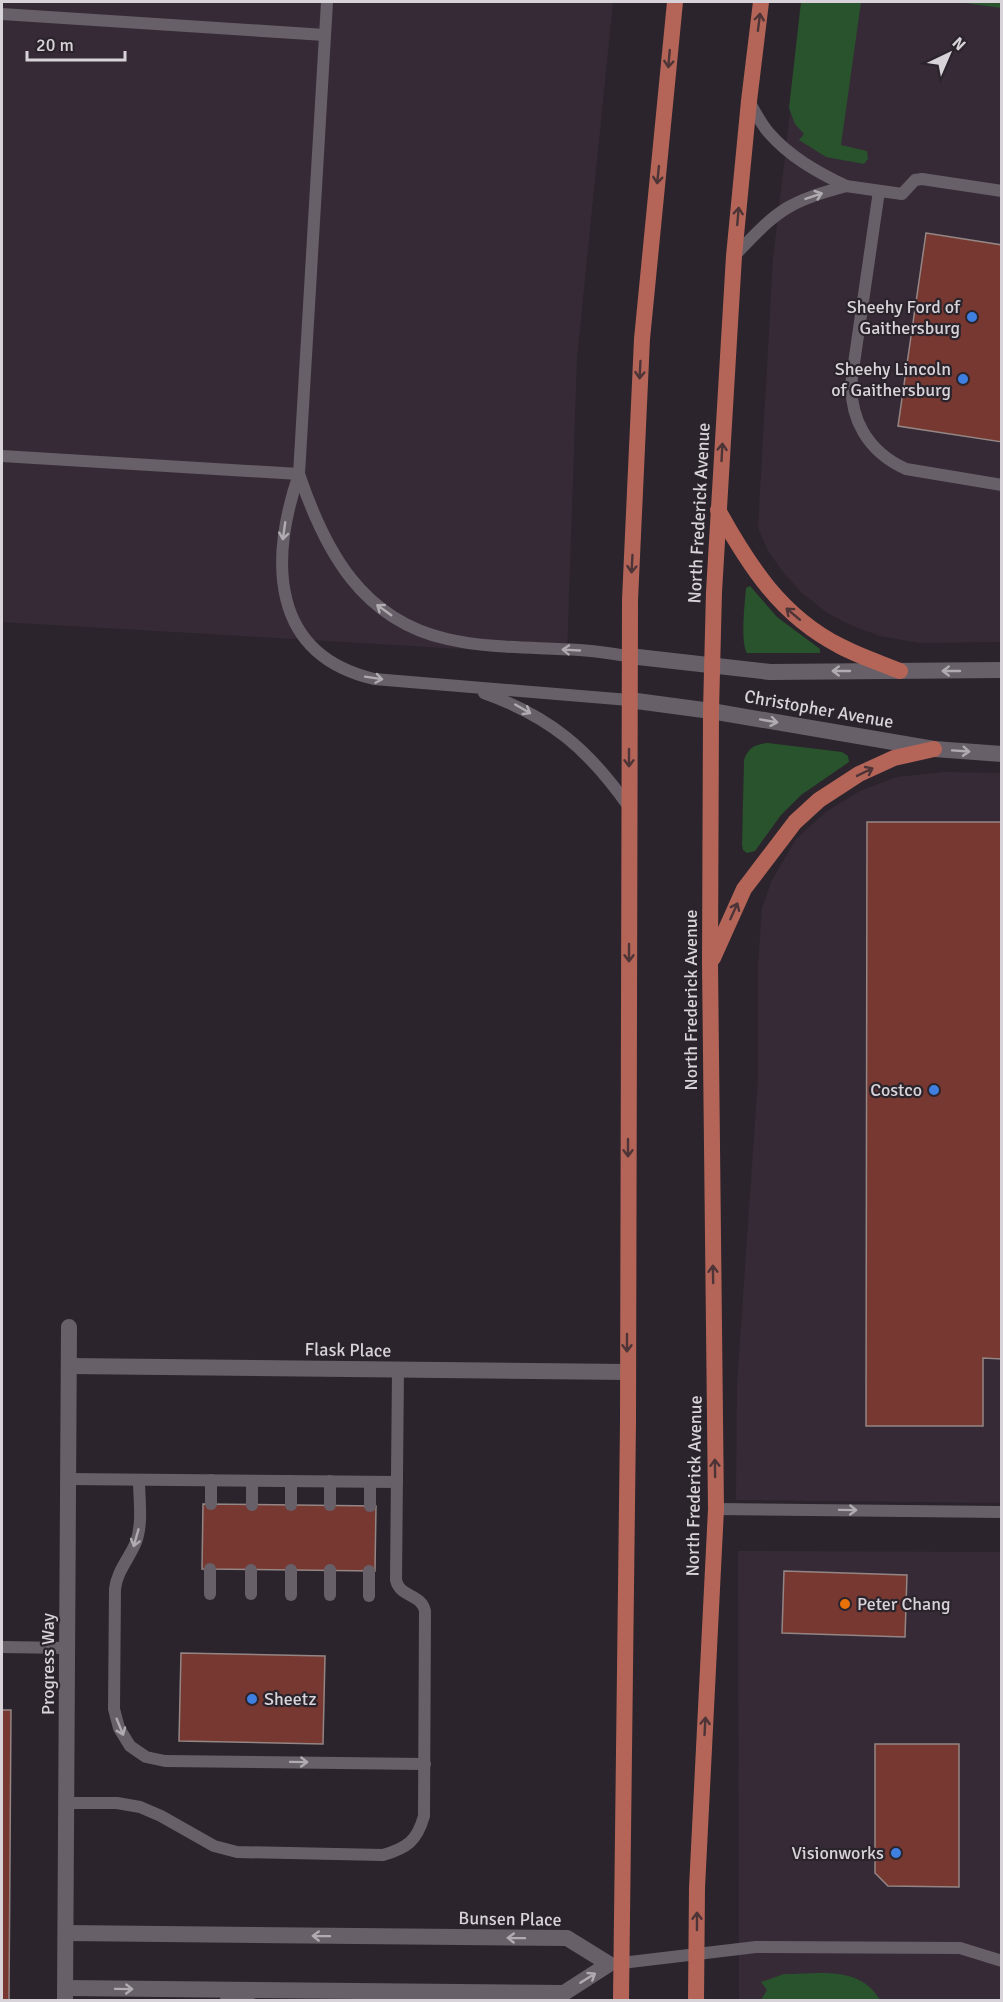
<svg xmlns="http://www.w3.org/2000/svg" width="1003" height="2002" font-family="Signika,sans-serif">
<rect width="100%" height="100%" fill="#2b242c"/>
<!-- built -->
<g fill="#362a37">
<polygon points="2,2 613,2 577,358 567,655 2,622"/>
<polygon points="803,2 1001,2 1001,642 919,643 880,636 850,625 826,612 802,593 783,572 768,551 758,528 773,259"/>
<polygon points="946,772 1001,773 1001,1503 736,1500 737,1385 758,1078 758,964 762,908 771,882 796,839 827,811 860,791 896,777"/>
<polygon points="738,1551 1001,1552 1001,2000 739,2000"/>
</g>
<!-- green -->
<g fill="#29532c">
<polygon points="801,2 861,2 841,145 867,151 868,159 864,164 826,157 799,140 804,134 795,124 789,108"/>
<polygon points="958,2 1001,2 1001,8"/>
<path d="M 750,586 L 777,617 L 820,649 L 820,653 L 747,653 C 740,642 745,602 746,588 Z"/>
<path d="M 768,743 L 842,752 L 848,756 L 849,762 L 801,795 L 781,815 L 755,851 L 747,853 L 743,850 L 742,845 L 744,760 C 748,748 755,744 768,743 Z"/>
<path d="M 784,1974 C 818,1974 860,1965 880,2000 L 761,2000 L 767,1990 L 761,1982 Z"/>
</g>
<!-- building -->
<g fill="#763830" stroke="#948684" stroke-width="1.5">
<polygon points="926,233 1002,245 1002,442 898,426"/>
<polygon points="867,822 1002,822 1002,1359 983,1358 983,1426 866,1426"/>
<polygon points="203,1504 376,1506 375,1571 202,1569"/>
<polygon points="784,1571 907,1575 905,1637 782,1633"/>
<polygon points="181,1653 325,1656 323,1744 179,1741"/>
<polygon points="2,1710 11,1710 9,2000 2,2000"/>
<polygon points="875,1744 959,1744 959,1887 888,1886 875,1873"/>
</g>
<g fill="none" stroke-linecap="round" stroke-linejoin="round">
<!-- service -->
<g stroke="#686068" stroke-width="12">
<path d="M 327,2 L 299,474 C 270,559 269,654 374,679 L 629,700"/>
<polyline points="2,14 325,35"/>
<polyline points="846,186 902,194 915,180 922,179 1002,191"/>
<path d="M 879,191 L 852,377 C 848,418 868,452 906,469 L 1002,485"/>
<path d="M 734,256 C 751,239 767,220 787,208 C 805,197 826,192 846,186 C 817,172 790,157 769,133 C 761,124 755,112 749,101"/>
<polyline points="2,456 299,474"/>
<path d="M 299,474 C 325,551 362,620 447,639 C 490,649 536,647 579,650 C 596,651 613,654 629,656"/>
<path d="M 484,693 C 551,717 589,750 629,807"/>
<polyline points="68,1479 397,1482"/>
<path d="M 139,1480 C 139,1499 143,1523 136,1542 C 129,1559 117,1571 115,1589 L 114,1709 L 119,1728 L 130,1746 L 146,1757 L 165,1761 L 425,1764"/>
<polyline points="211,1480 211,1504"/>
<polyline points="370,1482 370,1506"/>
<polyline points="252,1505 252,1481"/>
<polyline points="291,1505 291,1481"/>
<polyline points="330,1505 330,1481"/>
<polyline points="716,1509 1002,1512"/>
<polyline points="291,1570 291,1595"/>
<polyline points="330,1570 330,1595"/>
<polyline points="210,1594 210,1569"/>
<polyline points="251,1594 251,1570"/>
<polyline points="369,1596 369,1571"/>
<polyline points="2,1647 67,1648"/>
<path d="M 66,1803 L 117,1803 L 140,1807 L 161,1816 L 214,1846 L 237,1852 L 383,1855 C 407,1848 417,1841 424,1816 L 425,1611 C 421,1593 400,1598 396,1580 L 398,1370"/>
<polyline points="613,1964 756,1947 960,1948 1002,1961"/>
<polyline points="226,2000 251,1994"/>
</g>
<!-- minor -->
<g stroke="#686068" stroke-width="16">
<polyline points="69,1366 627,1372"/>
<polyline points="66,1988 564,1993 609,1964 567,1938 66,1933"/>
<polyline points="65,2000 69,1327"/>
</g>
<!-- tertiary -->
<g stroke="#686068" stroke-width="16">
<polyline points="629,656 770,672 1002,670"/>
<polyline points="629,700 711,711 934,749 1002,754"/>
</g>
<!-- primary -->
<g stroke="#b46558" stroke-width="16">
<path d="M 718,510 C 749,566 781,616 840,646 C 859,656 880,663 900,671"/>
<polyline points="713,958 744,889 795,822 819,800 859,774 894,758 934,749"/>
<polyline points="621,2000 628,1422 630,600 642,339 675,2"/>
<polyline points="696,2000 697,1888 716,1509 710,964 711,711 714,592 734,256 749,101 761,2"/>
</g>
</g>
<!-- one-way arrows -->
<defs><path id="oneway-shaft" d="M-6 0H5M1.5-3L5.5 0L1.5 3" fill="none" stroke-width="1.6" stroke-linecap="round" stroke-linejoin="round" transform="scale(1.5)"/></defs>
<g stroke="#4d3437">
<use href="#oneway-shaft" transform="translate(759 22) rotate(-83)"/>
<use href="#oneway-shaft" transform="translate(669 59) rotate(95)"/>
<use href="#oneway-shaft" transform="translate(658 175) rotate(96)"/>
<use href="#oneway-shaft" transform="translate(738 216) rotate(-85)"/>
<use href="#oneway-shaft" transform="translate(640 370) rotate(93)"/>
<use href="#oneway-shaft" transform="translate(722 452) rotate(-87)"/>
<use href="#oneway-shaft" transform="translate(632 564) rotate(93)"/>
<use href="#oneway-shaft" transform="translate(793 614) rotate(-140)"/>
<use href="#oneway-shaft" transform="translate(629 758) rotate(90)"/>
<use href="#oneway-shaft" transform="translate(865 772) rotate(-26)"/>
<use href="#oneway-shaft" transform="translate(734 911) rotate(-66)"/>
<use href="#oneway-shaft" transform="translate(629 953) rotate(90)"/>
<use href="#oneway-shaft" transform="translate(628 1148) rotate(90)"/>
<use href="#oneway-shaft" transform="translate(713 1274) rotate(-91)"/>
<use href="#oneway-shaft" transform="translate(627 1343) rotate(90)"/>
<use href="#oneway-shaft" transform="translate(715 1468) rotate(-91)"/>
<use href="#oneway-shaft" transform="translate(705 1726) rotate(-87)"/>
<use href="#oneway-shaft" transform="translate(697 1921) rotate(-90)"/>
</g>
<g stroke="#b0abb1">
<use href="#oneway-shaft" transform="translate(814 196) rotate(-19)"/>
<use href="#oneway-shaft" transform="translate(284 531) rotate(98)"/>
<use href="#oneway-shaft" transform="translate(384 610) rotate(-144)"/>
<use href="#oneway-shaft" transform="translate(571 650) rotate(-177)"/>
<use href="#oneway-shaft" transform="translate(841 671) rotate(180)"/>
<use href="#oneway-shaft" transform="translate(951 671) rotate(180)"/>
<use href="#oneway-shaft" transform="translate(374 678) rotate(9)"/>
<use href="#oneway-shaft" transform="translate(523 709) rotate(30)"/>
<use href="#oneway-shaft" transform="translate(769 721) rotate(10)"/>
<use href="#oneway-shaft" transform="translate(961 751) rotate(4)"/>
<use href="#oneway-shaft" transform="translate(848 1510) rotate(1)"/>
<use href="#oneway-shaft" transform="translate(136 1538) rotate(106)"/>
<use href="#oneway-shaft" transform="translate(120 1727) rotate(68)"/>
<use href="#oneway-shaft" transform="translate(299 1762) rotate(1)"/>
<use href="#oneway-shaft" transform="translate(321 1936) rotate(-179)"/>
<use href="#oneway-shaft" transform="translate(516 1938) rotate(-179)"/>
<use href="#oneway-shaft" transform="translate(588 1978) rotate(-32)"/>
<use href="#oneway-shaft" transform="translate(124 1989) rotate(1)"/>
</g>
<!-- markers -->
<g fill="#3f7fe0" stroke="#2b242c" stroke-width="2">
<circle cx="972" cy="317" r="6"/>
<circle cx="963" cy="379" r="6"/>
<circle cx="934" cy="1090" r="6"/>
<circle cx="252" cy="1699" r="6"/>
<circle cx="896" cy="1853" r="6"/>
</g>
<circle fill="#e8710a" stroke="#2b242c" stroke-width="2" cx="845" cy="1604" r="6"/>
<g text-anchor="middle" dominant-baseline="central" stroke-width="4.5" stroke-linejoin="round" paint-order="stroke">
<!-- poi labels -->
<g font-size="18" fill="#d7d3d8" stroke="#2b242c" text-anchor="end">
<text x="960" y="307">Sheehy Ford of<tspan x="960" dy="21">Gaithersburg</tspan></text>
<text x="951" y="369">Sheehy Lincoln<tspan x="951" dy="21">of Gaithersburg</tspan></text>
<text x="922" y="1090">Costco</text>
<text x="857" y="1604" text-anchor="start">Peter Chang</text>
<text x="264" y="1699" text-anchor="start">Sheetz</text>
<text x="884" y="1853">Visionworks</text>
</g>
<!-- street labels -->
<g font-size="18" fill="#d7d3d8" stroke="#2b242c">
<text transform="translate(699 513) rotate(-87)">North Frederick Avenue</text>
<text transform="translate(819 709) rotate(10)">Christopher Avenue</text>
<text transform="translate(691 1000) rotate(-90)">North Frederick Avenue</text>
<text transform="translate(348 1350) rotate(1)">Flask Place</text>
<text transform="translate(694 1486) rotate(-89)">North Frederick Avenue</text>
<text transform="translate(48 1664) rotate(-90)">Progress Way</text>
<text transform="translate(510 1919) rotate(1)">Bunsen Place</text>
</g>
</g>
<!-- border -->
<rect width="1003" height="2002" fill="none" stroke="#d7d3d8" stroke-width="6"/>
<!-- north arrow -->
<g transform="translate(949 54) rotate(44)" stroke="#2b242c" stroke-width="4.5" paint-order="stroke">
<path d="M0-4.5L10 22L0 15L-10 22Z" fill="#d7d3d8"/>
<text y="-9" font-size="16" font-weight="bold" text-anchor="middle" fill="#d7d3d8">N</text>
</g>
<!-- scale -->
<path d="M27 51v9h98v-9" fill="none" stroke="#d7d3d8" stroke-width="3"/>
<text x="36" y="51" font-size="18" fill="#d7d3d8" stroke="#2b242c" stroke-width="4.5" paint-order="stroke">20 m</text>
</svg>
